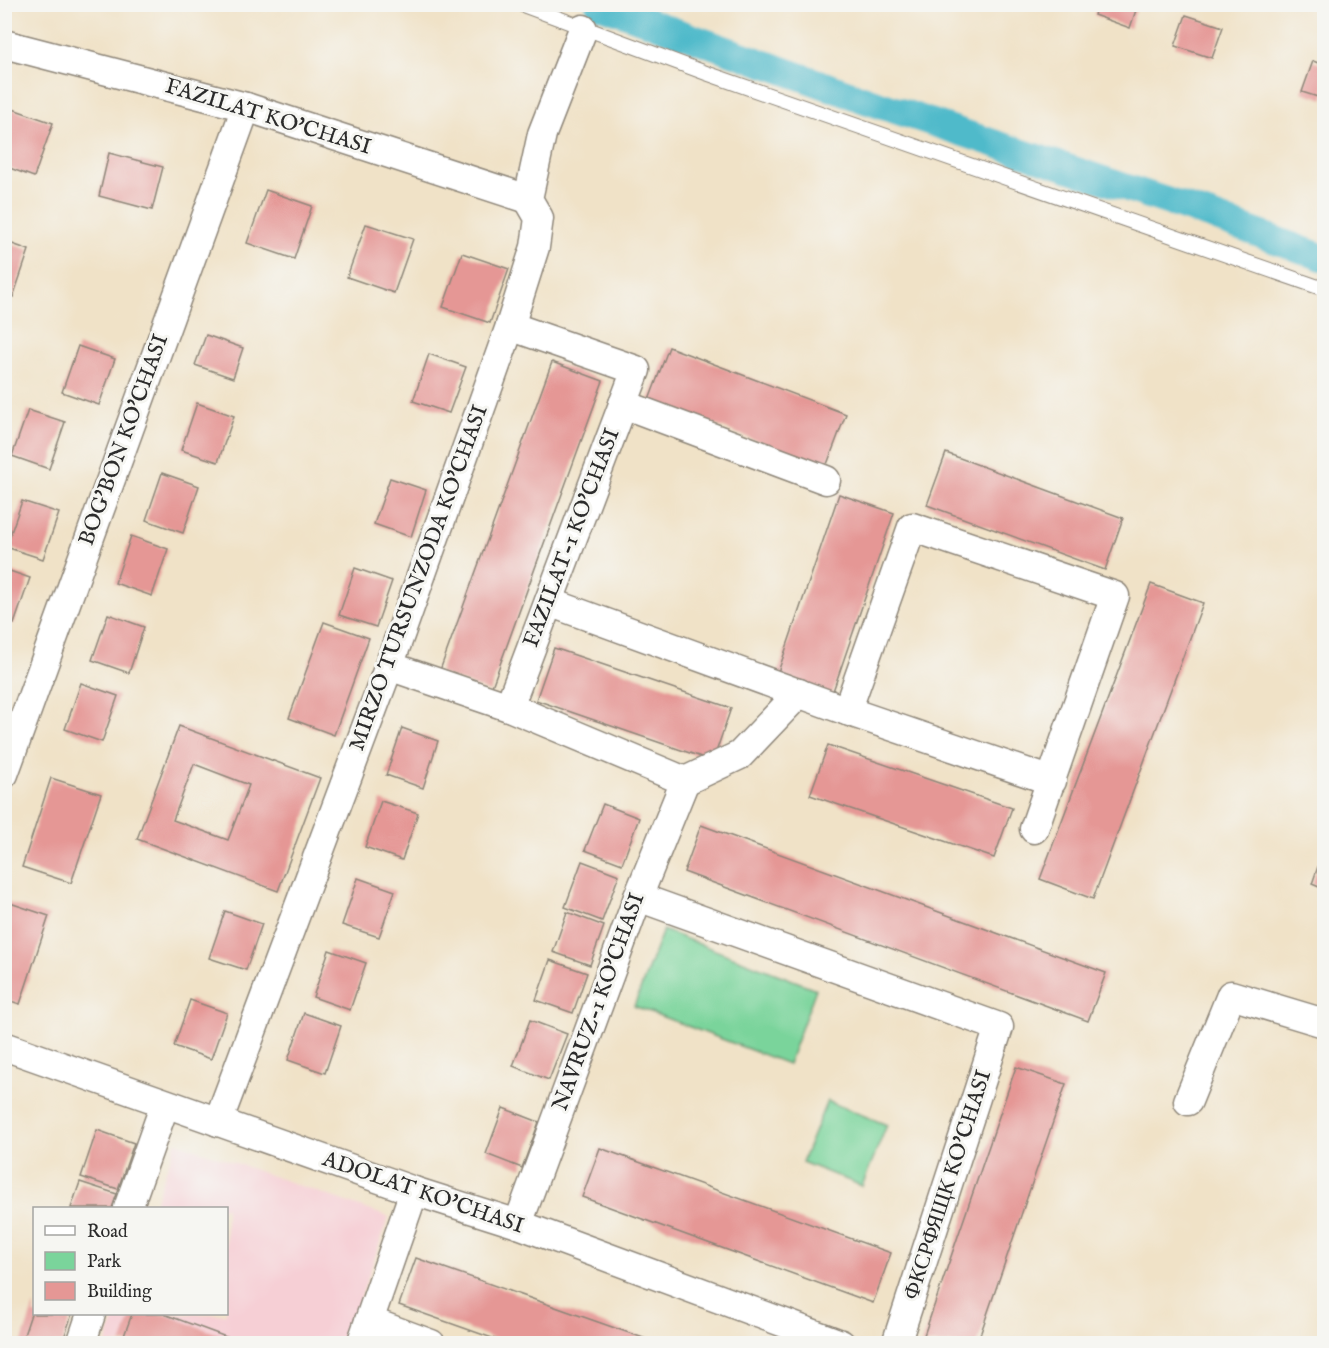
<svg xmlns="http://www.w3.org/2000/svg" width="1329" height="1348" font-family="'IM FELL English',serif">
<rect width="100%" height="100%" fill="#f6f6f2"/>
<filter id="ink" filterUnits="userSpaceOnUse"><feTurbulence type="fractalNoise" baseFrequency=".0167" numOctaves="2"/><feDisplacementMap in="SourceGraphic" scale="12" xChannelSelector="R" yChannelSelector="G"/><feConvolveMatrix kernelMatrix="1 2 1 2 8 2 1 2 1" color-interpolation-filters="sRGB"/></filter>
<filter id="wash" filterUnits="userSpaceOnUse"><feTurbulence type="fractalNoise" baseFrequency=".008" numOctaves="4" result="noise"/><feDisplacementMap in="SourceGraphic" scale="24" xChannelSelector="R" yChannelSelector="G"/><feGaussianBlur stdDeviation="1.35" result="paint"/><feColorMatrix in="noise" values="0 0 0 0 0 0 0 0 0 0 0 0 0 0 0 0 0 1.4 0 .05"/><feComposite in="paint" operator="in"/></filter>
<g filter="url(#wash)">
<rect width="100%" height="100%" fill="#f0e2c7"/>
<!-- built -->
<polygon fill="#f6cfd5" points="176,1142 389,1217 345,1343 106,1344 116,1314 226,1314 226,1208 153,1208"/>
<!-- green -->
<g fill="#7ad49b" stroke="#528063" stroke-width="1.5">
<polygon points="663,930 816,989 788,1064 634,1006"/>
<polygon points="827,1101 887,1125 862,1186 802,1162"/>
</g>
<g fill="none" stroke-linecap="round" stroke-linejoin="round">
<!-- canal -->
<polyline stroke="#4fbaca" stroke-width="28" points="599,4 868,101 1211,216 1324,258"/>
</g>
<g id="blocks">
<!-- building -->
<g fill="#e59795" fill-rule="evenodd">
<polygon points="1097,4 1138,4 1130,28 1094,15"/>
<polygon points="1186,15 1223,27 1212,58 1175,46"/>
<polygon points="1313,61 1324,65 1324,99 1302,92"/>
<polygon points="7,107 53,123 34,177 4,166 4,113"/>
<polygon points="109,153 163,167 152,210 99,196"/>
<polygon points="266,190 312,206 294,259 247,243"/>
<polygon points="366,224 413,239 394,293 347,277"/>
<polygon points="4,241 29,250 13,297 4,294"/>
<polygon points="462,253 509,269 490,323 443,307"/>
<polygon points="206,335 243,348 233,378 195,365"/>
<polygon points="78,346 115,359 99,405 62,392"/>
<polygon points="669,347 846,414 826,467 649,400"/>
<polygon points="429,354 466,367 449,413 413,401"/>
<polygon points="552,362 603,381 490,692 439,673"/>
<polygon points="197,403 234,416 218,462 181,450"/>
<polygon points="28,410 65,422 49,469 12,456"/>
<polygon points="946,453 1123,518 1105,570 927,505"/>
<polygon points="162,473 199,486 183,533 146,520"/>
<polygon points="390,478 426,490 411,537 374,524"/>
<polygon points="839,494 894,513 831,697 776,678"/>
<polygon points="22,501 59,513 43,559 6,547"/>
<polygon points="131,536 168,549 152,596 115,583"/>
<polygon points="355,568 392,581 376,627 339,615"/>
<polygon points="4,569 30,578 14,624 4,621"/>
<polygon points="1151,584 1203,603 1093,899 1040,879"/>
<polygon points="108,614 144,627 129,673 92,660"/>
<polygon points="324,622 369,638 334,735 289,718"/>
<polygon points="554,648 731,708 713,761 536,700"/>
<polygon points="81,683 118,696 102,742 65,729"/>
<path d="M 179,726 L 320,778 L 278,891 L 137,839 ZM 194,764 L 249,785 L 228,840 L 173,820 Z"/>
<polygon points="402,728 438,741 423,788 386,775"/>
<polygon points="828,745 1012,808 994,858 810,795"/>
<polygon points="51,778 101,794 71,883 22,867"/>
<polygon points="381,801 418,813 402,860 365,847"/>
<polygon points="603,804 639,818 622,864 585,850"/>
<polygon points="701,825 1106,973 1088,1021 684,872"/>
<polygon points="1324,849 1324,889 1312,884"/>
<polygon points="582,861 619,875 602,921 565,907"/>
<polygon points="358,878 395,891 379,937 342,925"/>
<polygon points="4,901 49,916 20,1004 4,999"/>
<polygon points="225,911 262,924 246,970 209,958"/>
<polygon points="567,912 604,926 590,965 553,952"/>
<polygon points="329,950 366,963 350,1010 313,997"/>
<polygon points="550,960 587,973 573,1013 536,1000"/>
<polygon points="190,1000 227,1013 211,1059 174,1046"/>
<polygon points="304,1013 341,1026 325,1073 288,1060"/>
<polygon points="530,1020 567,1034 549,1080 513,1066"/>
<polygon points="1016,1067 1066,1084 977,1344 921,1344"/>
<polygon points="503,1108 539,1122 522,1168 486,1154"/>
<polygon points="97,1130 134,1143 118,1189 81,1177"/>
<polygon points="600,1148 891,1253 873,1303 582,1197"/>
<polygon points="80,1182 117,1194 112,1208 71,1208"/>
<polygon points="416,1258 649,1340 648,1344 509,1344 399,1305"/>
<polygon points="34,1305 34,1314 72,1314 62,1344 21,1344"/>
<polygon points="132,1314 164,1314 245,1344 121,1344"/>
</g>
</g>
</g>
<g filter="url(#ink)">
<use href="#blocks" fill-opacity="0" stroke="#8e8679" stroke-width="1.5"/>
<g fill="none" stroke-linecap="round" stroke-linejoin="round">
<defs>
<polyline id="lane" points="520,4 706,73 1324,289"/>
<g id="street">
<polyline points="4,44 246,107 528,199"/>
<polyline points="623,404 826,480"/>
<polyline points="549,602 847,711 1052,781"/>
<polyline points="389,666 509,707 685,781 740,755 799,693"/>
<polyline points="509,707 636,370 510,326"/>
<polyline points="847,711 912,527 1115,596 1034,829"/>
<polyline points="4,774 246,107"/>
<polyline points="638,897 999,1027 896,1344"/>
<polyline points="4,1046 414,1191 518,1224 841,1344"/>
<polyline points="1188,1101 1231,995 1324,1023"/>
<polyline points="218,1122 389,666 510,326 535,247 539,218 528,199 542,134 583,29"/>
<polyline points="128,1208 165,1104"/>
<polyline points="518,1224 638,897 685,781"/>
<polyline points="369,1321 431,1344"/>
<polyline points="81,1344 91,1314"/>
<polyline points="361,1344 414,1191"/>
</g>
</defs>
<!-- lane casing -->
<use href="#lane" stroke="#8e8679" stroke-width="16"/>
<!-- street casing -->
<use href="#street" stroke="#8e8679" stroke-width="31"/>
<!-- lane -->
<use href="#lane" stroke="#fff" stroke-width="14"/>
<!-- street -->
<use href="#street" stroke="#fff" stroke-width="28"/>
</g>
</g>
<g text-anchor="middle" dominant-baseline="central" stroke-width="6" stroke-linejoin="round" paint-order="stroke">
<!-- street labels -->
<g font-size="22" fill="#2b2b2b" stroke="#f6f6f2">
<text transform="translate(268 117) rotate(17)">FAZILAT KO'CHASI</text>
<text transform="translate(124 440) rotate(-70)">BOG'BON KO'CHASI</text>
<text transform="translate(572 538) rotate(-69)">FAZILAT-1 KO'CHASI</text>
<text transform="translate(419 578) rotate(-70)">MIRZO TURSUNZODA KO'CHASI</text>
<text transform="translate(599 1002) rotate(-70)">NAVRUZ-1 KO'CHASI</text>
<text transform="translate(948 1185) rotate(-72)">ФКСРФЯЩК KO'CHASI</text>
<text transform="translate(423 1193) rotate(19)">ADOLAT KO'CHASI</text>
</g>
</g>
<!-- margin -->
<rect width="1329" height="1348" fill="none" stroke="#f6f6f2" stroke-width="24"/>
<!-- legend -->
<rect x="33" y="1207" width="195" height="108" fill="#f6f6f2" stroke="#a5a5a2" stroke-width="1.5"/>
<rect x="45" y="1226" width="30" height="9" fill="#ffffff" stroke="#a5a5a2" stroke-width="1.5"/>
<text x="87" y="1237" font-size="18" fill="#2b2b2b">Road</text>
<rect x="45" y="1252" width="30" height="18" fill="#7ad49b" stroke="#a5a5a2" stroke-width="1.5"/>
<text x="87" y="1267" font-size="18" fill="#2b2b2b">Park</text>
<rect x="45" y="1282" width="30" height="18" fill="#e59795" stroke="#a5a5a2" stroke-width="1.5"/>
<text x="87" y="1297" font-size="18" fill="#2b2b2b">Building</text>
</svg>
